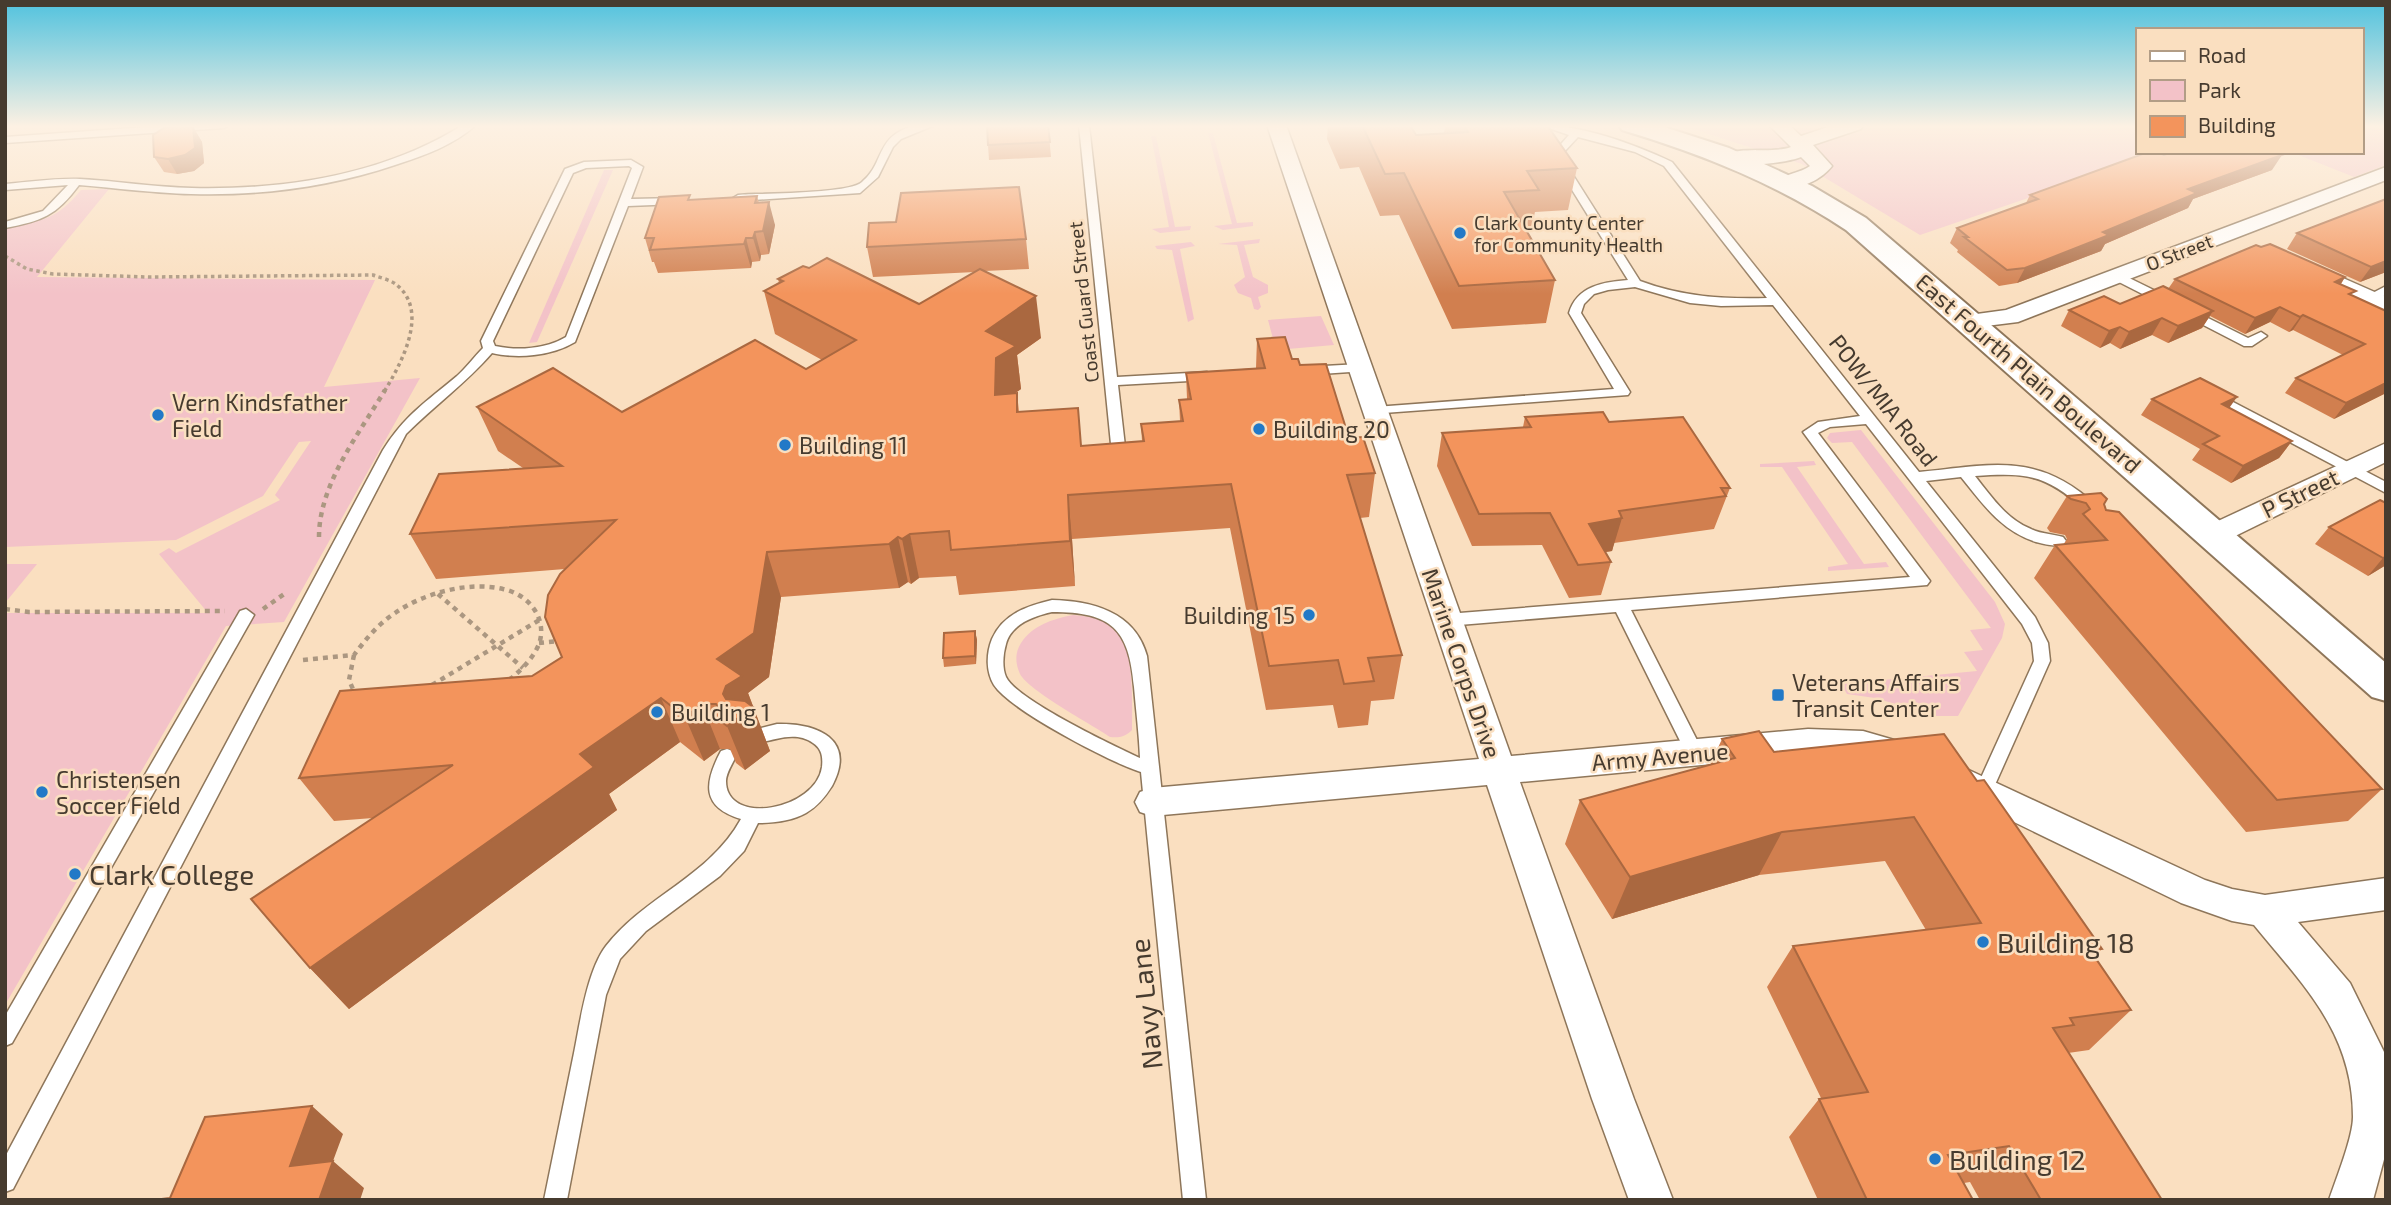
<svg xmlns="http://www.w3.org/2000/svg" width="2391" height="1205" font-family="'Exo 2',sans-serif">
<rect width="100%" height="100%" fill="#fadfc0"/>
<!-- green -->
<g fill="#f3c2c8">
<polygon points="1681,125 2137,125 2137,152 2163,152 1920,235 1802,164"/>
<polygon points="2361,125 2386,125 2386,165 2354,177 2291,152 2361,152"/>
<polygon points="1208,133 1213,133 1237,223 1253,222 1253,226 1223,230 1214,226 1232,224"/>
<polygon points="1151,136 1156,136 1175,227 1191,226 1190,230 1160,233 1152,229 1169,227"/>
<polygon points="604,170 613,170 537,342 529,343"/>
<path d="M 109,189 L 37,277 L 375,280 L 324,387 L 420,378 L 284,622 L 226,626 L 5,1005 L 5,613 L 208,613 L 159,554 L 169,548 L 176,553 L 280,500 L 275,495 L 311,441 L 299,442 L 263,496 L 176,540 L 5,547 L 5,226 C 43,221 56,220 81,190 Z"/>
<polygon points="1260,239 1259,243 1244,245 1253,277 1268,285 1268,293 1258,297 1261,307 1258,310 1254,309 1251,298 1238,293 1234,285 1245,277 1237,245 1218,244"/>
<polygon points="1191,242 1195,246 1180,249 1194,319 1188,322 1172,250 1157,249 1155,246"/>
<polygon points="1321,316 1334,345 1276,350 1268,320"/>
<polygon points="1861,430 1995,602 2005,624 2002,638 1958,716 1936,716 1875,698 1847,694 1841,684 1977,671 1964,652 1983,650 1970,630 1991,628 1852,442 1832,443 1827,438 1830,433"/>
<polygon points="1814,461 1816,465 1797,467 1864,564 1886,562 1889,567 1828,571 1828,567 1848,564 1782,467 1760,467 1760,464"/>
<polygon points="5,564 37,564 5,603"/>
<path d="M 1073,615 C 1086,616 1104,618 1115,628 C 1135,645 1132,705 1132,730 C 1125,737 1119,738 1110,737 C 1091,724 1029,691 1020,674 C 1015,663 1015,652 1021,643 C 1033,625 1053,619 1073,615 Z"/>
</g>
<g fill="none" stroke-linecap="round" stroke-linejoin="round">
<defs>
<g id="service">
<polygon points="175,125 229,125 224,128 5,143 5,137"/>
<path d="M 463,125 L 476,125 C 454,145 423,156 395,165 C 330,187 259,196 191,194 C 153,193 116,188 79,185 C 56,216 42,221 5,228 L 5,222 L 43,211 L 68,185 L 5,190 L 5,184 C 30,182 55,178 80,179 C 117,181 154,187 192,188 C 285,190 383,175 463,125 Z"/>
<path d="M 916,125 L 935,125 L 901,139 L 893,147 L 878,177 L 860,193 L 738,201 L 733,198 L 738,195 C 761,193 849,194 862,182 C 886,162 874,136 916,125 Z"/>
<polygon points="1079,125 1089,125 1117,377 1207,372 1214,376 1207,380 1118,385 1127,464 1120,468 1113,464"/>
<path d="M 1540,125 C 1582,125 1634,144 1672,162 L 1919,472 C 1992,465 2037,451 2096,505 L 2098,508 L 2096,511 L 2086,511 C 2047,475 2027,472 1975,476 C 1991,496 2006,519 2031,529 C 2041,534 2053,534 2063,537 L 2066,541 L 2063,545 C 2055,547 2044,544 2036,542 C 2001,531 1983,504 1961,477 L 1926,481 L 2035,617 L 2048,643 L 2050,661 L 1990,796 L 1984,798 L 1978,796 L 1975,791 L 2034,661 L 2032,643 L 2022,624 L 1866,424 L 1830,427 L 1818,433 L 1927,577 L 1930,581 L 1927,585 L 1631,610 L 1703,752 L 1700,757 L 1694,759 L 1688,757 L 1616,612 L 1447,626 L 1441,624 L 1439,620 L 1447,614 L 1910,577 L 1803,432 L 1818,422 L 1860,416 L 1773,305 L 1721,306 L 1690,303 L 1635,287 L 1608,290 L 1594,294 L 1584,304 L 1581,313 L 1630,392 L 1628,395 L 1370,414 L 1368,411 L 1375,407 L 1614,389 L 1569,313 C 1577,286 1603,282 1628,280 L 1556,164 L 1554,152 L 1569,135 ZM 1578,137 L 1635,152 L 1664,166 L 1767,298 C 1722,299 1683,297 1640,281 L 1566,164 L 1564,152 Z"/>
<path d="M 631,160 L 643,167 L 631,199 L 678,198 L 683,201 L 678,204 L 628,206 L 575,342 C 552,356 518,359 492,353 C 466,383 434,406 406,434 L 13,1189 L 5,1192 L 5,1157 L 383,450 C 405,415 426,402 457,376 C 466,368 474,357 483,348 L 481,341 L 565,169 L 584,162 ZM 629,166 L 632,168 L 566,337 C 546,349 517,351 495,346 L 493,341 L 573,173 L 586,168 Z"/>
<polygon points="2117,272 2172,299 2174,302 2172,305 2164,305 2113,279 2111,276"/>
<polygon points="2386,286 2386,295 2369,302 2363,298"/>
<polygon points="2188,308 2248,338 2261,332 2267,336 2252,346 2244,346 2184,315 2184,309"/>
<polygon points="1360,364 1365,365 1365,371 1306,375 1300,371 1306,367"/>
<polygon points="2212,391 2386,482 2386,493 2207,398 2205,395"/>
<path d="M 1052,600 C 1093,601 1135,612 1147,656 L 1206,1200 L 1183,1200 L 1141,772 C 1111,763 1010,710 994,685 C 986,672 986,654 992,639 C 1003,614 1027,606 1052,600 ZM 1052,612 C 1112,612 1129,629 1134,687 C 1136,711 1139,734 1140,758 C 1114,746 1017,700 1006,677 C 1002,668 1003,654 1006,644 C 1011,624 1034,616 1052,612 Z"/>
<polygon points="246,609 254,615 12,1043 5,1046 5,1016 240,611"/>
<path d="M 777,724 C 817,723 857,739 832,786 C 825,797 818,806 806,813 C 792,821 774,823 758,823 L 744,851 L 720,876 L 646,931 L 620,959 L 606,995 L 567,1200 L 544,1200 C 554,1151 564,1102 574,1053 C 580,1023 587,971 606,946 C 645,896 710,876 741,819 C 701,807 704,783 721,751 L 727,749 L 733,751 L 736,756 C 733,763 726,773 726,781 C 726,827 816,810 822,767 C 823,757 822,749 813,743 C 790,727 763,748 745,742 L 742,737 L 745,732 Z"/>
</g>
<g id="minor">
<polygon points="1267,125 1286,125 1511,756 1808,729 1863,731 1908,744 1913,753 1908,762 1896,766 1863,757 1808,755 1520,782 1634,1099 1673,1200 1629,1200 1592,1099 1487,785 1152,816 1140,812 1135,802 1140,792 1152,788 1479,759"/>
<path d="M 1769,125 L 1789,125 L 1801,136 L 1834,125 L 1863,125 L 1861,129 L 1813,145 L 1832,166 C 1821,180 1799,191 1782,186 L 1779,182 C 1785,173 1801,173 1810,166 L 1801,157 C 1786,163 1734,170 1723,157 C 1733,145 1773,154 1791,147 Z"/>
<polygon points="2386,167 2386,180 2018,322 1970,328 1962,326 1958,321 1962,316 2006,310"/>
<polygon points="2318,267 2386,297 2386,313 2310,279 2307,274 2310,269"/>
<polygon points="2386,443 2386,462 2223,542 2213,544 2203,542 2199,535 2203,528"/>
<path d="M 1958,765 L 2205,880 L 2232,889 L 2265,895 L 2386,878 L 2386,910 L 2298,922 L 2350,983 L 2386,1056 L 2386,1152 L 2373,1200 L 2329,1200 C 2336,1179 2353,1137 2353,1117 C 2353,1033 2304,986 2254,925 L 2232,921 L 2181,903 L 1946,789 L 1941,779 L 1946,769 Z"/>
</g>
<path id="secondary" d="M 1619,125 L 1658,125 L 1729,148 L 1812,186 L 1866,218 L 2386,663 L 2386,701 L 2372,697 L 1846,230 C 1777,184 1702,154 1622,130 Z"/>
</defs>
<!-- service casing -->
<use href="#service" stroke="#8e765a" stroke-width="3"/>
<!-- minor casing -->
<use href="#minor" stroke="#8e765a" stroke-width="3"/>
<!-- secondary casing -->
<use href="#secondary" stroke="#8e765a" stroke-width="4"/>
<!-- path-far1 -->
<path stroke="#ab9781" stroke-width="3.5" stroke-dasharray="3.5 3.5" stroke-linecap="butt" d="M 5,256 L 27,269 L 53,274 L 148,277 L 373,275 C 381,278 392,280 398,286 C 429,313 401,364 384,392"/>
<!-- path -->
<g stroke="#ab9781" stroke-width="4.5" stroke-dasharray="5 5" stroke-linecap="butt">
<path d="M 319,537 C 319,484 359,434 385,390"/>
<polyline points="438,594 523,668"/>
<polyline points="5,609 29,612 225,611"/>
<polyline points="263,609 287,592"/>
<polyline points="539,643 560,641"/>
<polyline points="354,655 349,680 355,694"/>
<path d="M 303,660 L 354,655 C 366,639 378,624 395,613 C 424,593 468,581 503,589 C 528,594 548,618 539,644 C 533,659 520,671 508,681"/>
<polyline points="432,685 541,619"/>
</g>
<!-- service -->
<use href="#service" fill="#fff" fill-rule="evenodd"/>
<!-- minor -->
<use href="#minor" fill="#fff" fill-rule="evenodd"/>
<!-- secondary -->
<use href="#secondary" fill="#fff" fill-rule="evenodd"/>
</g>
<!-- wall -->
<g fill="#d17f4f">
<polygon points="1048,125 1051,157 989,160 988,145"/>
<polygon points="1328,125 1410,125 1416,135 1444,134 1445,125 1547,125 1577,168 1568,210 1535,212 1530,232 1527,232 1555,280 1546,323 1452,329 1399,215 1380,216 1359,167 1340,169 1327,139"/>
<polygon points="193,127 202,142 204,163 194,171 177,174 164,172 154,157"/>
<polygon points="2164,155 2272,170 2193,199 2188,208 2105,244 2101,251 2017,283 1999,286 1957,252 1958,250 1950,243 1957,228 2026,203 2030,195"/>
<polygon points="757,196 759,203 775,225 769,254 761,255 760,261 752,262 751,268 658,273 654,262 652,262 645,238 691,200"/>
<polygon points="2386,199 2386,272 2360,282 2287,249 2297,233"/>
<polygon points="1026,239 1029,269 984,271 1041,338 1017,355 1021,389 1014,394 1017,393 1019,412 1081,446 1142,441 1141,424 1180,421 1179,400 1187,399 1186,373 1256,368 1257,339 1292,359 1300,365 1349,438 1375,473 1369,517 1360,518 1402,655 1394,699 1371,701 1368,725 1338,728 1333,705 1266,710 1230,528 1072,539 1075,586 959,595 956,576 919,578 911,584 908,582 899,588 781,597 769,677 748,693 770,751 745,770 736,763 730,749 720,749 704,761 680,742 609,794 617,810 349,1009 310,968 373,818 334,821 299,778 532,676 562,657 565,569 436,579 410,534 523,468 498,451 477,407 622,412 806,369 822,360 775,334 764,291 779,283 778,279 809,268 919,304 975,272 873,277 867,247"/>
<polygon points="2345,277 2341,284 2353,296 2386,393 2334,419 2285,393 2296,378 2343,355 2293,330 2289,332 2270,322 2245,334 2210,316 2202,328 2168,343 2152,335 2120,349 2110,343 2100,348 2061,326 2069,310 2120,304 2168,289 2175,279"/>
<polygon points="2152,399 2229,408 2292,441 2279,458 2231,483 2192,460 2200,449 2141,415"/>
<polygon points="1525,417 1609,422 1730,488 1714,529 1614,543 1612,551 1605,552 1611,562 1601,595 1569,598 1542,545 1472,546 1437,466 1442,433 1523,427"/>
<polygon points="2067,496 2104,504 2106,510 2382,789 2348,821 2246,832 2034,578 2055,545 2064,544 2067,539 2065,535 2050,532 2047,528"/>
<polygon points="2386,503 2386,565 2368,576 2315,544 2329,527"/>
<polygon points="975,631 977,640 976,664 944,667 943,658"/>
<polygon points="1722,739 1774,752 1977,781 2102,949 2094,957 2131,1010 2089,1050 2068,1053 2162,1200 1980,1200 1970,1182 1964,1183 1973,1200 1818,1200 1789,1137 1819,1099 1821,1098 1767,987 1793,946 1926,930 1885,861 1759,875 1612,919 1565,844 1580,800 1710,765"/>
</g>
<!-- shaded-wall -->
<g fill="#aa6840">
<polygon points="193,127 202,142 204,163 194,171 177,174 168,159"/>
<polygon points="2282,155 2272,170 2193,199 2188,208 2105,244 2101,251 2017,283 2025,268 2103,232 2188,189"/>
<polygon points="769,202 775,225 769,254 763,231"/>
<polygon points="755,232 761,255 760,261 753,238"/>
<polygon points="746,238 752,262 751,268 744,244"/>
<polygon points="2386,261 2386,272 2360,282 2371,267"/>
<polygon points="2345,277 2335,293 2335,282"/>
<polygon points="1036,296 1041,338 1017,355 1021,389 1002,402 1001,438 986,331"/>
<polygon points="2280,307 2270,322 2245,334 2255,318"/>
<polygon points="2213,311 2202,328 2168,343 2178,326"/>
<polygon points="2303,315 2293,330 2289,332 2300,317"/>
<polygon points="2162,318 2152,335 2120,349 2129,332"/>
<polygon points="2120,327 2110,343 2100,348 2109,331"/>
<polygon points="2386,383 2386,393 2334,419 2346,403"/>
<polygon points="2237,397 2225,414 2222,404"/>
<polygon points="2292,441 2279,458 2231,483 2243,466"/>
<polygon points="1068,495 1072,539 1075,586 1070,541"/>
<polygon points="1622,518 1612,551 1580,556 1589,524"/>
<polygon points="910,534 919,578 911,584 902,539"/>
<polygon points="898,537 908,582 899,588 889,544"/>
<polygon points="767,552 781,597 769,677 748,693 770,751 745,770 727,726 717,659"/>
<polygon points="2386,557 2386,565 2368,576 2383,558"/>
<polygon points="975,631 977,640 976,664 975,656"/>
<polygon points="661,698 680,742 609,794 617,810 349,1009 310,968 580,754"/>
<polygon points="702,704 720,749 704,761 685,717"/>
<polygon points="1782,832 1759,875 1612,919 1630,877"/>
<polygon points="312,1106 343,1134 333,1161 364,1188 360,1200 319,1200 290,1166"/>
</g>
<!-- building -->
<g fill="#f3945c" stroke="#aa6840" stroke-width="2">
<polygon points="178,125 193,127 195,148 185,155 168,159 154,157 153,135 164,128"/>
<polygon points="987,125 1048,125 1050,142 988,145"/>
<polygon points="1342,125 1410,125 1416,135 1468,132 1464,125 1547,125 1577,168 1527,171 1539,190 1504,192 1555,280 1459,286 1404,173 1385,174 1363,127 1343,128"/>
<polygon points="2148,152 2157,152 2164,155 2172,152 2275,152 2282,155 2188,189 2197,193 2103,232 2109,235 2025,268 2007,270 1964,237 1968,237 1957,228 2038,199 2030,195"/>
<polygon points="1019,187 1026,239 867,247 869,223 896,222 901,193"/>
<polygon points="690,195 688,200 757,196 755,203 769,202 763,231 755,232 753,238 746,238 744,244 650,250 654,238 645,238 659,197"/>
<polygon points="2386,199 2386,261 2371,267 2297,233"/>
<polygon points="2270,244 2345,277 2335,282 2356,291 2349,294 2386,311 2386,383 2346,403 2296,378 2365,344 2303,315 2300,317 2280,307 2255,318 2175,279 2256,245 2261,247"/>
<polygon points="827,258 919,304 980,269 1036,296 986,331 1016,346 996,358 995,395 1017,393 1017,412 1078,408 1081,446 1144,441 1141,424 1183,421 1179,400 1191,399 1186,373 1265,368 1257,339 1285,337 1292,359 1298,359 1300,365 1326,364 1349,438 1363,437 1375,473 1347,475 1402,655 1368,658 1374,681 1344,684 1338,660 1269,666 1231,484 1068,495 1070,541 951,550 949,531 910,534 902,539 898,537 889,544 767,552 754,633 717,659 742,676 726,686 723,694 726,699 745,701 753,707 727,726 718,719 721,711 716,704 702,704 685,717 661,698 580,754 594,767 310,968 251,899 453,765 299,778 340,691 532,676 562,657 545,617 548,595 560,574 616,520 410,534 439,474 562,466 477,407 553,368 622,412 755,340 806,369 856,340 764,291 783,281 778,279 803,266 809,268"/>
<polygon points="2163,286 2213,311 2178,326 2162,318 2129,332 2120,327 2109,331 2069,310 2104,296 2120,304"/>
<polygon points="2200,378 2237,397 2222,404 2292,441 2243,466 2203,444 2219,436 2152,399"/>
<polygon points="1603,412 1609,422 1683,417 1730,488 1721,488 1726,496 1619,511 1622,518 1589,524 1611,562 1578,565 1550,513 1479,514 1442,433 1531,427 1525,417"/>
<polygon points="2101,493 2107,499 2104,504 2106,510 2119,512 2382,789 2277,800 2055,545 2107,540 2083,514 2090,509 2086,503 2071,499 2067,496"/>
<polygon points="2380,500 2386,503 2386,557 2383,558 2329,527"/>
<polygon points="975,631 975,656 943,658 944,633"/>
<polygon points="1759,731 1774,752 1944,734 1977,781 1984,780 2102,949 2090,950 2131,1010 2070,1018 2074,1025 2053,1028 2162,1200 2041,1200 2009,1146 1948,1155 1973,1200 1867,1200 1819,1099 1868,1092 1793,946 1981,923 1914,817 1782,832 1630,877 1580,800 1735,758 1722,739"/>
<polygon points="312,1106 290,1166 333,1161 319,1200 153,1200 170,1198 205,1117"/>
</g>
<!-- sky -->
<linearGradient id="sky" x2="0" y2="1"><stop stop-color="#50c2de"/><stop offset="0.43" stop-color="#fdf1e3"/><stop offset="1" stop-color="#fdf1e3" stop-opacity="0"/></linearGradient>
<rect width="2391" height="294" fill="url(#sky)"/>
<!-- markers -->
<g fill="#2279c7" stroke="#fadfc0" stroke-width="2.5">
<circle cx="1460" cy="233" r="7"/>
<circle cx="158" cy="415" r="7"/>
<circle cx="1259" cy="429" r="7"/>
<circle cx="785" cy="445" r="7"/>
<circle cx="1309" cy="615" r="7"/>
<rect x="1771" y="688" width="14" height="14" rx="3.5"/>
<circle cx="657" cy="712" r="7"/>
<circle cx="42" cy="792" r="7"/>
<circle cx="75" cy="874" r="7"/>
<circle cx="1983" cy="942" r="7"/>
<circle cx="1935" cy="1159" r="7"/>
</g>
<g text-anchor="middle" dominant-baseline="central" stroke-width="5" stroke-linejoin="round" paint-order="stroke">
<!-- far-poi labels -->
<g font-size="19" fill="#463b2f" stroke="#fadfc0" text-anchor="start">
<text x="1474" y="222">Clark County Center<tspan x="1474" dy="22">for Community Health</tspan></text>
</g>
<!-- far-street labels -->
<g font-size="19" fill="#463b2f" stroke="#fadfc0">
<text transform="translate(2179 252) rotate(-21)">O Street</text>
<text transform="translate(1083 302) rotate(-96)">Coast Guard Street</text>
</g>
<!-- street labels -->
<g font-size="23" fill="#463b2f" stroke="#fadfc0">
<text transform="translate(2029 373) rotate(41)">East Fourth Plain Boulevard</text>
<text transform="translate(1884 400) rotate(52)">POW/MIA Road</text>
<text transform="translate(2300 493) rotate(-26)">P Street</text>
<text transform="translate(1462 663) rotate(71)">Marine Corps Drive</text>
<text transform="translate(1660 756) rotate(-5)">Army Avenue</text>
</g>
<!-- poi labels -->
<g font-size="23" fill="#463b2f" stroke="#fadfc0" text-anchor="start">
<text x="172" y="402">Vern Kindsfather<tspan x="172" dy="26">Field</tspan></text>
<text x="1273" y="429">Building 20</text>
<text x="799" y="445">Building 11</text>
<text x="1295" y="615" text-anchor="end">Building 15</text>
<text x="1792" y="682">Veterans Affairs<tspan x="1792" dy="26">Transit Center</tspan></text>
<text x="671" y="712">Building 1</text>
<text x="56" y="779">Christensen<tspan x="56" dy="26">Soccer Field</tspan></text>
</g>
<!-- near-poi labels -->
<g font-size="28" fill="#463b2f" stroke="#fadfc0" text-anchor="start">
<text x="89" y="874">Clark College</text>
<text x="1997" y="942">Building 18</text>
<text x="1949" y="1159">Building 12</text>
</g>
<!-- near-street labels -->
<g font-size="28" fill="#463b2f" stroke="#fadfc0">
<text transform="translate(1145 1004) rotate(-96)">Navy Lane</text>
</g>
</g>
<!-- border -->
<rect width="2391" height="1205" fill="none" stroke="#463b2f" stroke-width="14"/>
<!-- legend -->
<rect x="2136" y="28" width="228" height="126" fill="#fadfc0" stroke="#b29d86" stroke-width="2"/>
<rect x="2150" y="51" width="35" height="10" fill="#ffffff" stroke="#b29d86" stroke-width="2"/>
<text x="2198" y="63" font-size="21" fill="#463b2f">Road</text>
<rect x="2150" y="80" width="35" height="21" fill="#f3c2c8" stroke="#b29d86" stroke-width="2"/>
<text x="2198" y="98" font-size="21" fill="#463b2f">Park</text>
<rect x="2150" y="116" width="35" height="21" fill="#f3945c" stroke="#b29d86" stroke-width="2"/>
<text x="2198" y="133" font-size="21" fill="#463b2f">Building</text>
</svg>
